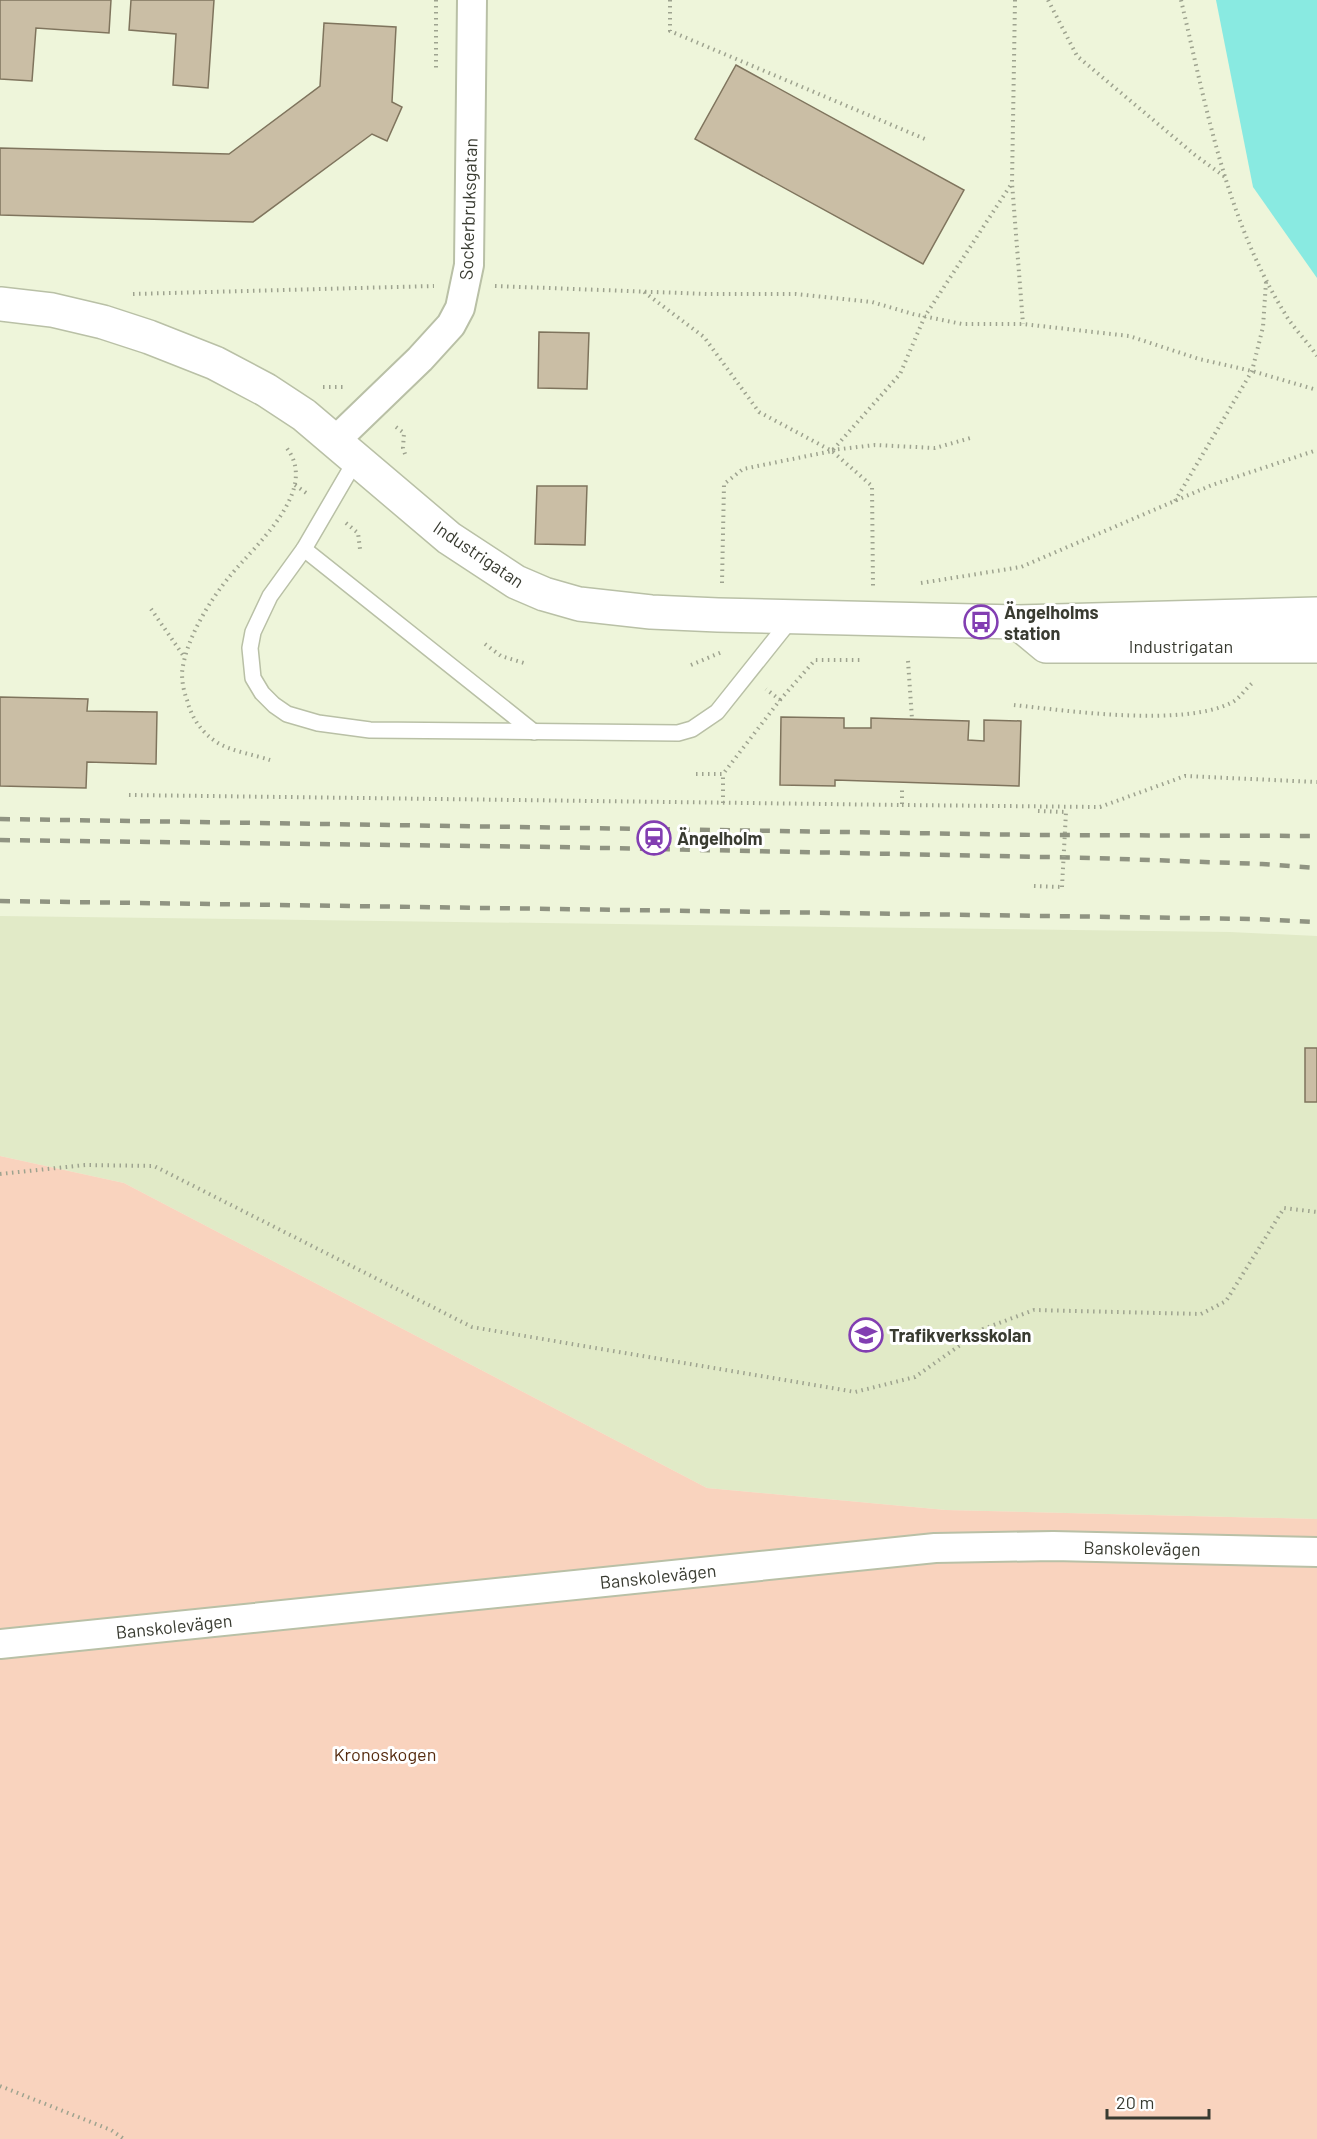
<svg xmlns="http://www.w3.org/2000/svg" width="1317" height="2139" font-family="Barlow,sans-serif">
<rect width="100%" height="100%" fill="#eef5da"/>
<!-- built -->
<polygon fill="#e1eac7" points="0,916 1230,932 1317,936 1317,1519 946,1510 707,1488 124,1183 0,1156"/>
<!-- green -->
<polygon fill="#f9d3be" points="0,1156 124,1183 707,1488 946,1510 1317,1519 1317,2139 0,2139"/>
<!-- water -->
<polygon fill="#89eae1" points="1216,0 1317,0 1317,278 1253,187"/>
<!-- building -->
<g fill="#cabea5" stroke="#7f745d" stroke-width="1.5">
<polygon points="0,0 111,0 109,33 36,28 32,81 0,79"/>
<polygon points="131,0 214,0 208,88 173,85 176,34 129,30"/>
<polygon points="324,23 396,27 392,102 402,107 387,141 372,134 253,222 0,215 0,148 229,154 320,86"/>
<polygon points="736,65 964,190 923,264 695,139"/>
<polygon points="539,332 589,333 587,389 538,388"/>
<polygon points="537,486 587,486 585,545 535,544"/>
<polygon points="0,697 88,699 87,711 157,712 156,764 87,762 86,788 0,786"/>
<polygon points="781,717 844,718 844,728 871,728 871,718 969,721 968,740 984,741 984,720 1021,721 1019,786 835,780 835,786 780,785"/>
<rect x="1305" y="1048" width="12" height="54"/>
</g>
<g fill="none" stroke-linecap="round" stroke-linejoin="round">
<defs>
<g id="service">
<polyline points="357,458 304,549 270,596 253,632 250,648 253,678 262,693 274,705 287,714 318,723 370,730 678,733 692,729 717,712 792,618"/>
<polyline points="304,549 534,732"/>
</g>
<g id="minor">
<polyline points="336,440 420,359 451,325 460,308 469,265 472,0"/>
<polyline points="0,1644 935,1548 1053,1546 1317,1552"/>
</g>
<g id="tertiary">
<polyline points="0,304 52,310 103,322 149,337 215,363 266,390 304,415 449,538 516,582 544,594 579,604 651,612 718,615 1017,622 1317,614"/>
<polyline points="1017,622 1046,646 1317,646"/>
</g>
</defs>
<!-- service casing -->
<use href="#service" stroke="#b9c0a6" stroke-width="18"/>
<!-- minor casing -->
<use href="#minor" stroke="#b9c0a6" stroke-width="32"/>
<!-- tertiary casing -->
<use href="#tertiary" stroke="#b9c0a6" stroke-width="36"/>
<!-- path -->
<g stroke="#9ea38f" stroke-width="4" stroke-dasharray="1.5 4.5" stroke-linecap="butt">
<polyline points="436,0 436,72"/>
<polyline points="670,0 670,31 925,139"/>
<polyline points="1015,0 1012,183 1023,324"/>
<polyline points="1048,0 1077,56 1195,155 1225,177"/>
<path d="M 1181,0 C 1206,106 1226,218 1284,312 C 1293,328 1307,341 1317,356"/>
<polyline points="495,286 707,294 796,294 872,302 913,314 962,324 1023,324 1129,336 1199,359 1252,371 1317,390"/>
<polyline points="644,292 704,337 759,412 832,451 872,486 873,586"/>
<polyline points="133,294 434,286"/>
<polyline points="323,387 345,387"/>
<polyline points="396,427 404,433 403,448 405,454"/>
<polyline points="832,450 875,445 935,448 974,437"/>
<polyline points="295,485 309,495"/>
<polyline points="1175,501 1252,371 1263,327 1266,282"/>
<polyline points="346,523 358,533 360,549"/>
<polyline points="722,583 724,484 743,469 832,451 900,374 925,316 1012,183"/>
<polyline points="921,583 1021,567 1212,485 1317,450"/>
<polyline points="151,609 185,658"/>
<polyline points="485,644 501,656 524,663"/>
<polyline points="908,661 912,719"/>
<polyline points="691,665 722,652"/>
<polyline points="780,700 815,660 860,660"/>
<path d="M 1014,705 C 1069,711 1182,727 1231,703 C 1241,698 1246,687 1255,681"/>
<path d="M 270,760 C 255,755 231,751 218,743 C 202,733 192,719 187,700 C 184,692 182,683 182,673 C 185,641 209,601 230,576 C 255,545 322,489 285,446"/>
<polyline points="696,774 723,774 780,700 766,689"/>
<polyline points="129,795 902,805 902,790"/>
<polyline points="723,803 723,774"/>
<polyline points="902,805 1100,807 1185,776 1317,782"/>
<polyline points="1038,811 1066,812"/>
<polyline points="1034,886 1062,887"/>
<polyline points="0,1174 85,1165 154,1166 472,1327 855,1392 915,1377 983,1329 1034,1310 1201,1314 1226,1301 1284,1208 1317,1212"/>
<polyline points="0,2086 111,2130 124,2139"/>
</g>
<!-- service -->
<use href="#service" stroke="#fff" stroke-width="15"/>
<!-- minor -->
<use href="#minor" stroke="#fff" stroke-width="28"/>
<!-- tertiary -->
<use href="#tertiary" stroke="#fff" stroke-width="33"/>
<!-- rail -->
<g stroke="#909482" stroke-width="4.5" stroke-dasharray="10 10" stroke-linecap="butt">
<polyline points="0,819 1038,835 1317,836"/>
<polyline points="0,840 556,847 1093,858 1262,864 1317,868"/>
<polyline points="0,901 1256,919 1317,922"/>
</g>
<!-- path-bridge -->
<polyline stroke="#9ea38f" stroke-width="4" stroke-dasharray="1.5 4.5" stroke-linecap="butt" points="1062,887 1066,812"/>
</g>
<!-- icons -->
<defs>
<symbol id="bus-ring" viewBox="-11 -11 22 22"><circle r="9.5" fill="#fff" stroke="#823eb2" stroke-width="1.5"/><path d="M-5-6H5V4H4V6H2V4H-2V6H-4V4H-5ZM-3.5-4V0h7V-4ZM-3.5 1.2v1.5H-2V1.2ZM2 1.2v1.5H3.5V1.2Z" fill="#823eb2"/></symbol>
<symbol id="station-ring" viewBox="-11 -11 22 22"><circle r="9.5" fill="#fff" stroke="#823eb2" stroke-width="1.5"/><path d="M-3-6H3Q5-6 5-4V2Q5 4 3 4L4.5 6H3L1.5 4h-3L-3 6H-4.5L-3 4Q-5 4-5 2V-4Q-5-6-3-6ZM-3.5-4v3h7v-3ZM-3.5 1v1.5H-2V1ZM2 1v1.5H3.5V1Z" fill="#823eb2"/></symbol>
<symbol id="university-ring" viewBox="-11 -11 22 22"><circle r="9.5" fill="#fff" stroke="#823eb2" stroke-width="1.5"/><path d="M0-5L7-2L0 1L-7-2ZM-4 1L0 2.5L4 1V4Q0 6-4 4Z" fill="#823eb2"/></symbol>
</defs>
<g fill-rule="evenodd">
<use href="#bus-ring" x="962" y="603" width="38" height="38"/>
<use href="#station-ring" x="635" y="819" width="38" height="38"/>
<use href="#university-ring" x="847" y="1316" width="38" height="38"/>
</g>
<g text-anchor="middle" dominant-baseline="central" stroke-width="6" stroke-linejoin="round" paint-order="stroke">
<!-- street labels -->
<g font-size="18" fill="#393b31" stroke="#fff">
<text transform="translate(468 209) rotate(-88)">Sockerbruksgatan</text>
<text transform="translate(479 554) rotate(34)">Industrigatan</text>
<text x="1181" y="646">Industrigatan</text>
<text transform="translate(1142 1548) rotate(1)">Banskolevägen</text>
<text transform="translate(658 1576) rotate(-6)">Banskolevägen</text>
<text transform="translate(174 1626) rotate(-6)">Banskolevägen</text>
</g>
<!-- poi labels -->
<g font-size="18" font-weight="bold" fill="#393b31" stroke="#fff" text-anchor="start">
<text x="1004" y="612">Ängelholms<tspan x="1004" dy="21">station</tspan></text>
<text x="677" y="838">Ängelholm</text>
<text x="889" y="1335">Trafikverksskolan</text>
</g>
<!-- park labels -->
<g font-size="18" fill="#552a0e" stroke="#fff">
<text x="385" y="1754">Kronoskogen</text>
</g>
</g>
<!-- scale -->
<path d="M1107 2109v9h102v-9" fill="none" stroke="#393b31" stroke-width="3"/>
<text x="1116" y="2109" font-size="18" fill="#393b31" stroke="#ffffff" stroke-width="4.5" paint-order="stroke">20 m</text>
</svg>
